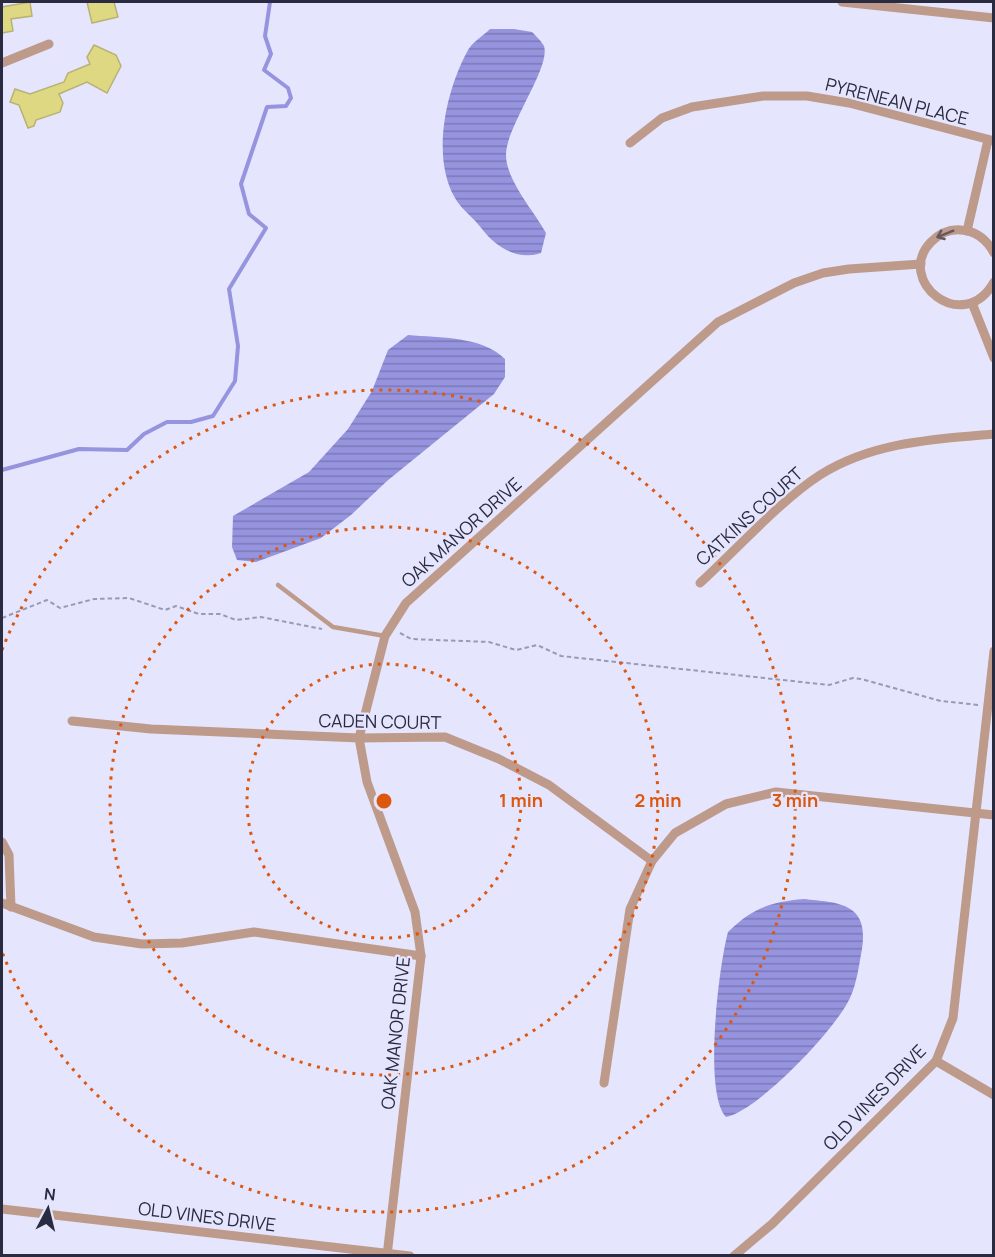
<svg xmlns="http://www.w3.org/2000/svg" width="995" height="1257" font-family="Manrope,sans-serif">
<defs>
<pattern id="water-rules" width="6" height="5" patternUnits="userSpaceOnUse" patternTransform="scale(1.5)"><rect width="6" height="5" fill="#9694de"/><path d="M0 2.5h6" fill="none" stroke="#7b79b5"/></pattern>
</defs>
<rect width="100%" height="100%" fill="#e5e5fe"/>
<!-- water -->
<g fill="url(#water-rules)">
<path d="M 490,29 L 514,29 L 532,32 C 536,36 542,42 544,46 C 551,68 506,126 506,155 C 506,180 534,211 546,233 L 541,253 C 518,261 496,247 482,229 C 474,218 461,209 455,198 C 431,157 446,91 467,52 C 471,43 483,36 490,29 Z"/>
<path d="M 408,335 C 440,338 482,336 505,359 L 505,377 L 494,394 L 387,481 L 351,515 L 321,538 L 256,562 L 237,560 L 232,547 L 233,516 L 309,472 L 348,429 L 372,391 L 388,350 Z"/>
<path d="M 804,899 C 819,901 841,901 853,911 C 864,920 864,936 862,949 C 859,965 857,983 850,998 C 835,1030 759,1110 726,1117 C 703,1093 719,965 728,932 C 753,908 770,902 804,899 Z"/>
</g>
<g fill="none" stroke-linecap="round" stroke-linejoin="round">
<!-- stream -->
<polyline stroke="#9694de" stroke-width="4" points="2,470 79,449 127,450 144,434 167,422 191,422 213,416 235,381 238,346 229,289 266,228 249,214 241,184 267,107 286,106 291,98 288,88 264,70 271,54 265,36 270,2"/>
</g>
<!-- building -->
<g fill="#dfd883" stroke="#b8b274" stroke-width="1.5">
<polygon points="30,2 32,16 11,19 13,31 2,33 2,7"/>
<polygon points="87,2 114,2 118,17 92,23"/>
<polygon points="94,45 116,55 121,66 107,93 87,82 59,94 63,103 60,112 36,120 34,126 28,128 19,105 10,102 15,89 30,94 64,82 68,73 90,64 87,57"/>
</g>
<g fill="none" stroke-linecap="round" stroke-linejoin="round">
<!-- path -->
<g stroke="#9a9ab2" stroke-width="2" stroke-dasharray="4.5 3" stroke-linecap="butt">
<polyline points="2,618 47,600 60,608 94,599 129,598 165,610 176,606 199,614 220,614 236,620 261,617 322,629"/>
<polyline points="400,633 411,639 489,642 516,650 537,645 561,656 829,685 853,678 861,679 941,701 979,705"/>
</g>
<!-- service -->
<polyline stroke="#be9a8b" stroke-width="4.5" points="278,585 333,627 385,636"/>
<!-- minor -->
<g stroke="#be9a8b" stroke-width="9">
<polyline points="842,2 994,18"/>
<polyline points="2,63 49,44"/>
<polyline points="630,143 662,118 692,107 763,96 807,96 849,103 994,141"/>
<polyline points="967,231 988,140"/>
<path d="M 994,253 C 987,240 976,231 961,230 C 950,229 939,234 931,242 C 894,280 963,337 994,282"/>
<polyline points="972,303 994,358"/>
<path d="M 700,583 C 736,550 781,500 820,475 C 872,442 934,439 994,434"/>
<polyline points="72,721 151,729 359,738 445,737 499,759 549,785 652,861"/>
<polyline points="2,842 9,855 11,907"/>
<polyline points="2,903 94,937 142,944 182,943 254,932 421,956"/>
<polyline points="936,1061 994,1095"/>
<polyline points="604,1083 630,909 652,861 675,833 726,804 776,792 994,815"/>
<polyline points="2,1209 410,1256"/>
<polyline points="387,1256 421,956 415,912 367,782 359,738 385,636 406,603 718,322 794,283 823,273 849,269 921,264"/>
<polyline points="734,1256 772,1224 936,1061 953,1018 994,651"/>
</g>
</g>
<!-- one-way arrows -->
<defs><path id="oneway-shaft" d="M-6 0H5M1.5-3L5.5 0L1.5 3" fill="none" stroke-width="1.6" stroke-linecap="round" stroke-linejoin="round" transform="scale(1.5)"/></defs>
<use stroke="#65575e" href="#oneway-shaft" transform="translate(945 234) rotate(158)"/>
<!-- distance rings -->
<g fill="none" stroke="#de570f" stroke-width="3" stroke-dasharray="3 6">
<circle cx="384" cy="801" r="137"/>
<circle cx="384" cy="801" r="274"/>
<path d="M2 650A411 411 0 1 1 2 952"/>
</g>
<g text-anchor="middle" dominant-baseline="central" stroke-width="4.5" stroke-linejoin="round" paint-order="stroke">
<!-- street labels -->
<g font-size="18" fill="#2a2a40" stroke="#e5e5fe">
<text transform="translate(897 101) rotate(14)">PYRENEAN PLACE</text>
<text transform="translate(749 516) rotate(-42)">CATKINS COURT</text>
<text transform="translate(461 532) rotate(-42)">OAK MANOR DRIVE</text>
<text transform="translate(380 721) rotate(1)">CADEN COURT</text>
<text transform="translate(395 1033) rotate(-84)">OAK MANOR DRIVE</text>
<text transform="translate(874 1097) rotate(-46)">OLD VINES DRIVE</text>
<text transform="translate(207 1216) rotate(7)">OLD VINES DRIVE</text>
</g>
</g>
<circle cx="384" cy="801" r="9" fill="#de570f" stroke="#e5e5fe" stroke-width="3"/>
<g font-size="18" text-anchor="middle" font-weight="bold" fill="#de570f" stroke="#e5e5fe" stroke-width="4.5" stroke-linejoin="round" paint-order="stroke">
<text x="521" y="807">1 min</text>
<text x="658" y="807">2 min</text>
<text x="795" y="807">3 min</text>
</g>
<!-- border -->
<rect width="995" height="1257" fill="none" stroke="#2a2a40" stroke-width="6"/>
<!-- north arrow -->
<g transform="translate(48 1209) rotate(7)" stroke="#e5e5fe" stroke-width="4.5" paint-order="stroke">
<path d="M0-4.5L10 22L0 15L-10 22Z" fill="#2a2a40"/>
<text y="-9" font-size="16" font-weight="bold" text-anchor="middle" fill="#2a2a40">N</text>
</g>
</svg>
